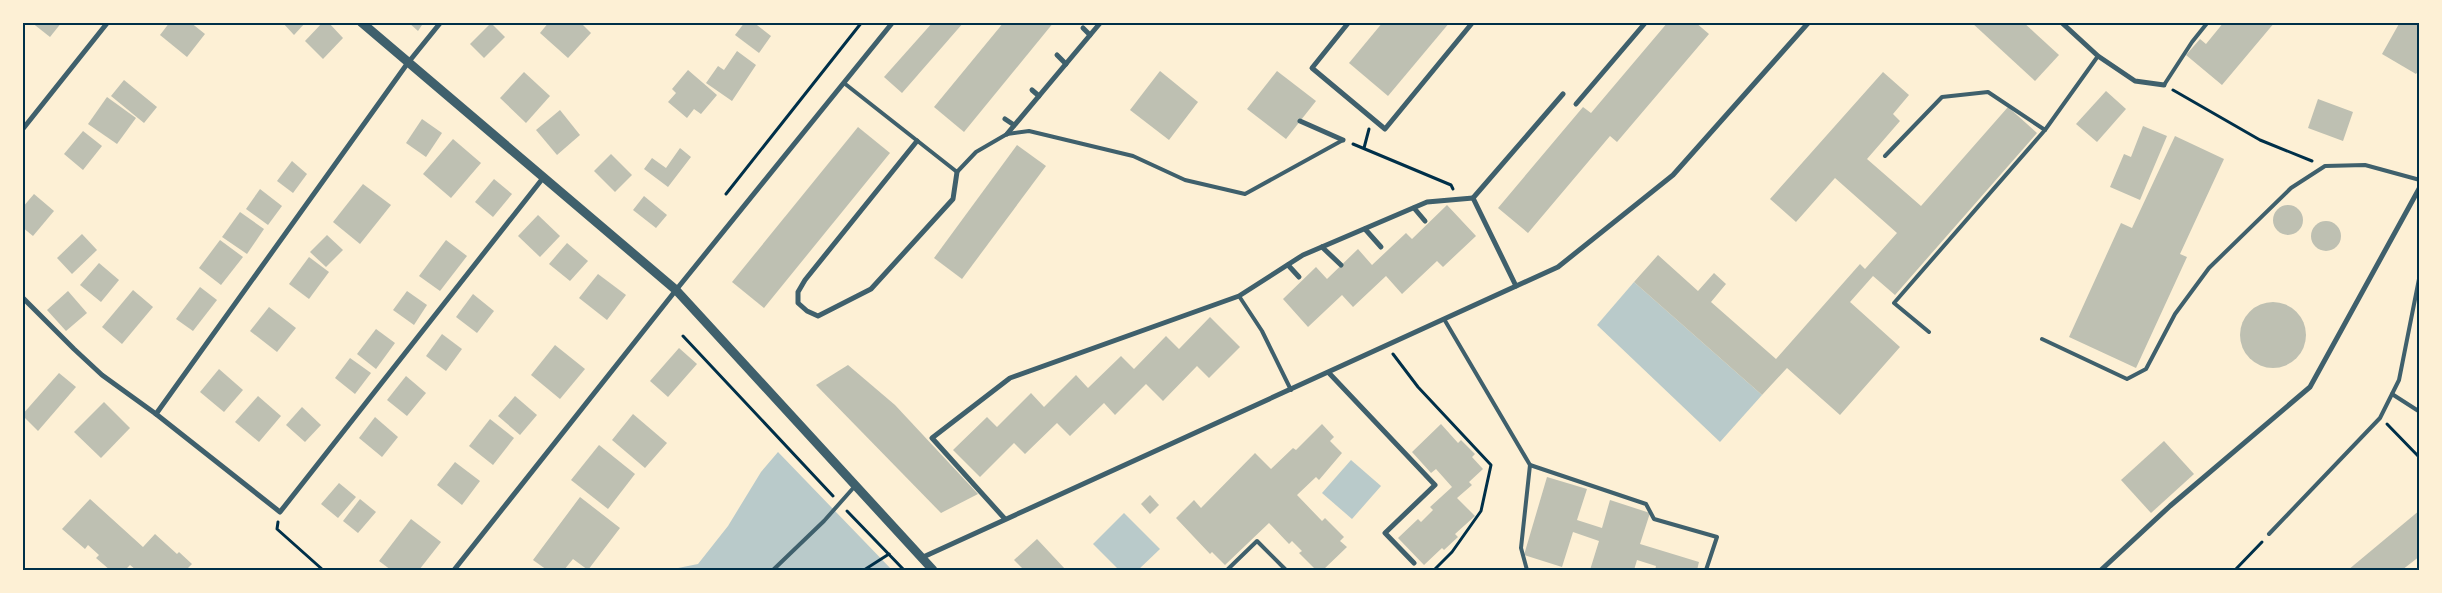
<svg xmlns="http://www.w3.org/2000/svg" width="2442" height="593" font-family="Commissioner,sans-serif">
<rect width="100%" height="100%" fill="#fdf0d5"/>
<!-- green -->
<g fill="#b9caca">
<polygon points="1634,282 1762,395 1720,442 1597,325"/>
<polygon points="778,452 892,570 668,570 698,564 728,526 761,472"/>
<polygon points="1351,460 1381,486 1352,519 1322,493"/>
<polygon points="1124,513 1160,549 1138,570 1119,570 1093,544"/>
</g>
<!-- building -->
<g fill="#bec0b2">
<polygon points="31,22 62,22 50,37"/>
<polygon points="170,22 190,22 205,34 187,57 160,35"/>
<polygon points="282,22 306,22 294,35"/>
<polygon points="323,22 328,22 343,38 323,59 305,41"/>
<polygon points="408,22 424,22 418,31"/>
<polygon points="549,22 580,22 591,33 568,58 540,33"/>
<polygon points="745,22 753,22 771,36 759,53 735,35"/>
<polygon points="933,22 964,22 902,93 884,77"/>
<polygon points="1004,22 1054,22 964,132 934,107"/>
<polygon points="1383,22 1450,22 1388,96 1349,63"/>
<polygon points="1668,22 1695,22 1709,34 1617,142 1610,136 1528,233 1498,208 1583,107 1591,113"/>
<polygon points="1971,22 2023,22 2059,55 2035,81"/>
<polygon points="2224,22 2275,22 2222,85 2186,55 2200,39 2206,44"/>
<polygon points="2400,22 2420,22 2420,68 2416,74 2382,54"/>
<polygon points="491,23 505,37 484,58 470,44"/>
<polygon points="737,51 756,65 732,101 706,83 718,66 724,70"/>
<polygon points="688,70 717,95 701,114 694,109 687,118 668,102 676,93 672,89"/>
<polygon points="1160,71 1198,102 1169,140 1130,110"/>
<polygon points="1277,71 1316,101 1286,139 1247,109"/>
<polygon points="524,72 550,96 526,123 500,98"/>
<polygon points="1883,72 1909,95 1893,114 1900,121 1867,159 1921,206 2008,107 2037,133 1895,295 1873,276 1850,302 1900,347 1840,415 1787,368 1762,395 1634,282 1658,255 1698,291 1714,273 1726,284 1711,302 1776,359 1860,264 1865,269 1897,233 1835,178 1796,222 1770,199"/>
<polygon points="124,80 157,107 144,123 111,96"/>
<polygon points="2106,91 2126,109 2097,142 2076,124"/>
<polygon points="107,97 136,118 117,144 88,124"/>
<polygon points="2318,99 2353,112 2343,141 2308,128"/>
<polygon points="560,110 580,135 557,155 536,130"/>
<polygon points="422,119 442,133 426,157 406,143"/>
<polygon points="2143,126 2167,136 2140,200 2110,187 2124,154 2131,157"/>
<polygon points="858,127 890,153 764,308 732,282"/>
<polygon points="83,131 102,146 83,170 64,154"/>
<polygon points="2175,136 2224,159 2180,254 2187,257 2136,368 2069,337 2121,223 2132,228"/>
<polygon points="453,139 481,163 451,198 423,174"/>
<polygon points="1017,145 1046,166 962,279 934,258"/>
<polygon points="680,148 691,157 668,187 644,169 652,158 666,168"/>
<polygon points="611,154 632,175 615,192 594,171"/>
<polygon points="292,161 307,174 293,193 277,181"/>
<polygon points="494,179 512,194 493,217 475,202"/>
<polygon points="363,184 391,205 360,244 333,222"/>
<polygon points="260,189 282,206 268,225 246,209"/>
<polygon points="34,194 54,211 33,236 22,227 22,208"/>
<polygon points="644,196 667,215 656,228 633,210"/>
<circle cx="2288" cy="220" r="15"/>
<polygon points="1447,205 1476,236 1443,267 1437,261 1402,294 1386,276 1353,307 1342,295 1308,327 1283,299 1316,267 1327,279 1358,249 1372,265 1406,233 1412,239"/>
<polygon points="240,212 264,229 247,254 222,237"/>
<polygon points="538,215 560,236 540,257 518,236"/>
<circle cx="2326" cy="236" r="15"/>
<polygon points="82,234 97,250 72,274 57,258"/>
<polygon points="327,235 343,250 326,267 310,252"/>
<polygon points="220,240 243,257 221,285 199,268"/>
<polygon points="446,240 467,256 440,291 419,276"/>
<polygon points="567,243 588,261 570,281 549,264"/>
<polygon points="309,257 329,272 309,299 289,284"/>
<polygon points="99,263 119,280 101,302 80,285"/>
<polygon points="598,274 626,295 607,320 579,298"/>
<polygon points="200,287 217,300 193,331 176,319"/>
<polygon points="133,290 153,307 122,344 102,327"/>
<polygon points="68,291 87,313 66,331 47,310"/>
<polygon points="407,291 427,305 414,325 393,310"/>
<polygon points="473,294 494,311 477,333 456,317"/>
<circle cx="2273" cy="335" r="33"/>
<polygon points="269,307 296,328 277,352 250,331"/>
<polygon points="1210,317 1240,347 1209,378 1197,366 1163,401 1146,384 1115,415 1104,403 1070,436 1057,423 1025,454 1014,443 980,477 953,450 987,417 997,427 1031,393 1044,407 1076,375 1088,388 1121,356 1134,369 1166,336 1179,349"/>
<polygon points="376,329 395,343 376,369 357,354"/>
<polygon points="442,334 462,349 446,371 426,356"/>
<polygon points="555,345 585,369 560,399 531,375"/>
<polygon points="679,348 697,364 668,397 650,381"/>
<polygon points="350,358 371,373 355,394 335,378"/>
<polygon points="848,365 895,405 978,494 941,513 816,385"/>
<polygon points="219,369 243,390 224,412 200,392"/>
<polygon points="59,373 76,387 38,431 22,415"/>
<polygon points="406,376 426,393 407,416 387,400"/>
<polygon points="258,396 281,416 259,442 235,422"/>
<polygon points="515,396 537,415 520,435 498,416"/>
<polygon points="104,402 130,428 101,458 74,432"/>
<polygon points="302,407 321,425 305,442 286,425"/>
<polygon points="633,414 667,443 645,468 612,440"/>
<polygon points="375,417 398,437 382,457 359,438"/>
<polygon points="490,419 514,438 493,465 469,446"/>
<polygon points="1322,424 1334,437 1330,441 1342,453 1319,480 1316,477 1297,495 1322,521 1325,518 1344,537 1340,541 1347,547 1323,570 1316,570 1299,553 1302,551 1292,541 1289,544 1269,523 1225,565 1212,552 1210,554 1176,518 1194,500 1201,508 1255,453 1271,469 1293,448 1296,450"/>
<polygon points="1441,424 1458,443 1461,440 1475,454 1472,457 1483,469 1469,482 1472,485 1457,498 1475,516 1455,534 1458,537 1444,550 1442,548 1424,565 1398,538 1418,519 1421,522 1433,510 1430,507 1452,487 1436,469 1431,473 1412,452"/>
<polygon points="2164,441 2194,474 2151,513 2121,480"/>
<polygon points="599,445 635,474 608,509 571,480"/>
<polygon points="455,462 480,481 462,505 437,485"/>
<polygon points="1547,477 1587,489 1577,520 1602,528 1610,500 1650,513 1640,544 1699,562 1697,570 1655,570 1656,566 1637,560 1634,570 1590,570 1599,541 1573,532 1562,567 1524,555"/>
<polygon points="339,483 356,497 338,518 321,504"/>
<polygon points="1150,495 1159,505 1150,514 1141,504"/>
<polygon points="580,497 620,528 588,570 573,559 564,570 547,570 533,560"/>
<polygon points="90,499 143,547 155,534 177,554 179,552 192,564 188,568 191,570 136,570 130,565 125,570 110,570 96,558 99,555 88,545 85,549 62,529"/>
<polygon points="360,499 376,512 358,533 343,521"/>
<polygon points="2420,510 2420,556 2402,570 2348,570"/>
<polygon points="411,519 441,542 419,570 391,570 379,561"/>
<polygon points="1037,539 1066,570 1024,570 1014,560"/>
</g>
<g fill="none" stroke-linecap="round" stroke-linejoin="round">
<!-- path -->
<g stroke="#003049" stroke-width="3">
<polyline points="2173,90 2260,140 2312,161"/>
<polyline points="1353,144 1451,185 1453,189"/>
<polyline points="1364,148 1369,129"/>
<polyline points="726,194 862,22"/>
<polyline points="683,336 833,496"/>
<polyline points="1393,354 1418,387 1491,465 1481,511 1452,552 1434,570"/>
<polyline points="2387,424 2420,458"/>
<polyline points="847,511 904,570"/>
<polyline points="278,522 277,529 323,570"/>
<polyline points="864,570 889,554"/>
<polyline points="2235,570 2262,542"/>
</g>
<!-- service -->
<g stroke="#3f606c" stroke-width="4">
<polyline points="844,83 957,172 976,152 1007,134 1029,131 1133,156 1185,180 1245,194 1343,140"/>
<polyline points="2164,85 2192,42 2208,22"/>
<polyline points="1885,156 1942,97 1988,92 2045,130 2098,56"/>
<polyline points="1239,296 1262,331 1291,390"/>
<polyline points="1444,319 1530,465 1646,504 1654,519 1717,537 1706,570"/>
<polyline points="1929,332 1894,303 2045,130"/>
<polyline points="2042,339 2127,379 2146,369 2175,314 2209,268 2291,188 2325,166 2365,165 2420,180"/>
<polyline points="2392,394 2420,412"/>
<polyline points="2269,534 2380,418 2399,380 2420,274"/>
<polyline points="773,570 824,521 855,486"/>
<polyline points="1227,570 1257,541 1286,570"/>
<polyline points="1527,570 1521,548 1530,465"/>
</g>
<!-- minor -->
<g stroke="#3f606c" stroke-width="5">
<polyline points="1349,22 1312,68 1385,129 1473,22"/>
<polyline points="2061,22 2098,56 2135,81 2164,85"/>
<polyline points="1083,28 1090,35"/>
<polyline points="1057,55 1066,64"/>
<polyline points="1032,90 1039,96"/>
<polyline points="1576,104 1646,22"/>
<polyline points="1005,119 1014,125"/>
<polyline points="1300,121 1343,140"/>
<polyline points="22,130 108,22"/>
<polyline points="1007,134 1101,22"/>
<polyline points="917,141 805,280 798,292 798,303 807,311 818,316 871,289 953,199 957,172"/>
<polyline points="1414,208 1425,221"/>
<polyline points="1365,229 1381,247"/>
<polyline points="1322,247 1341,265"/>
<polyline points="1288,265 1299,277"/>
<polyline points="1516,286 1473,198 1563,94"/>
<polyline points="22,297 74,349 102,375 156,414 280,512 543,178"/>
<polyline points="1329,373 1435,485 1385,533 1414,563"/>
<polyline points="156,414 407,64 441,22"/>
<polyline points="1005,519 932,438 1010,378 1239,296 1303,255 1427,202 1473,198"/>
<polyline points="921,558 1558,267 1673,175 1809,22"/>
<polyline points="454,570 676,290 893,22"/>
<polyline points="2101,570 2170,506 2310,387 2420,187"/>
</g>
<!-- tertiary -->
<polyline stroke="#3f606c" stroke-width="9" points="361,22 676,290 933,570"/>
</g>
<!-- border -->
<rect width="2442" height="593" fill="none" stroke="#fdf0d5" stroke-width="48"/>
<rect x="24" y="24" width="2394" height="545" fill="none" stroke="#003049" stroke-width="2"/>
</svg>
